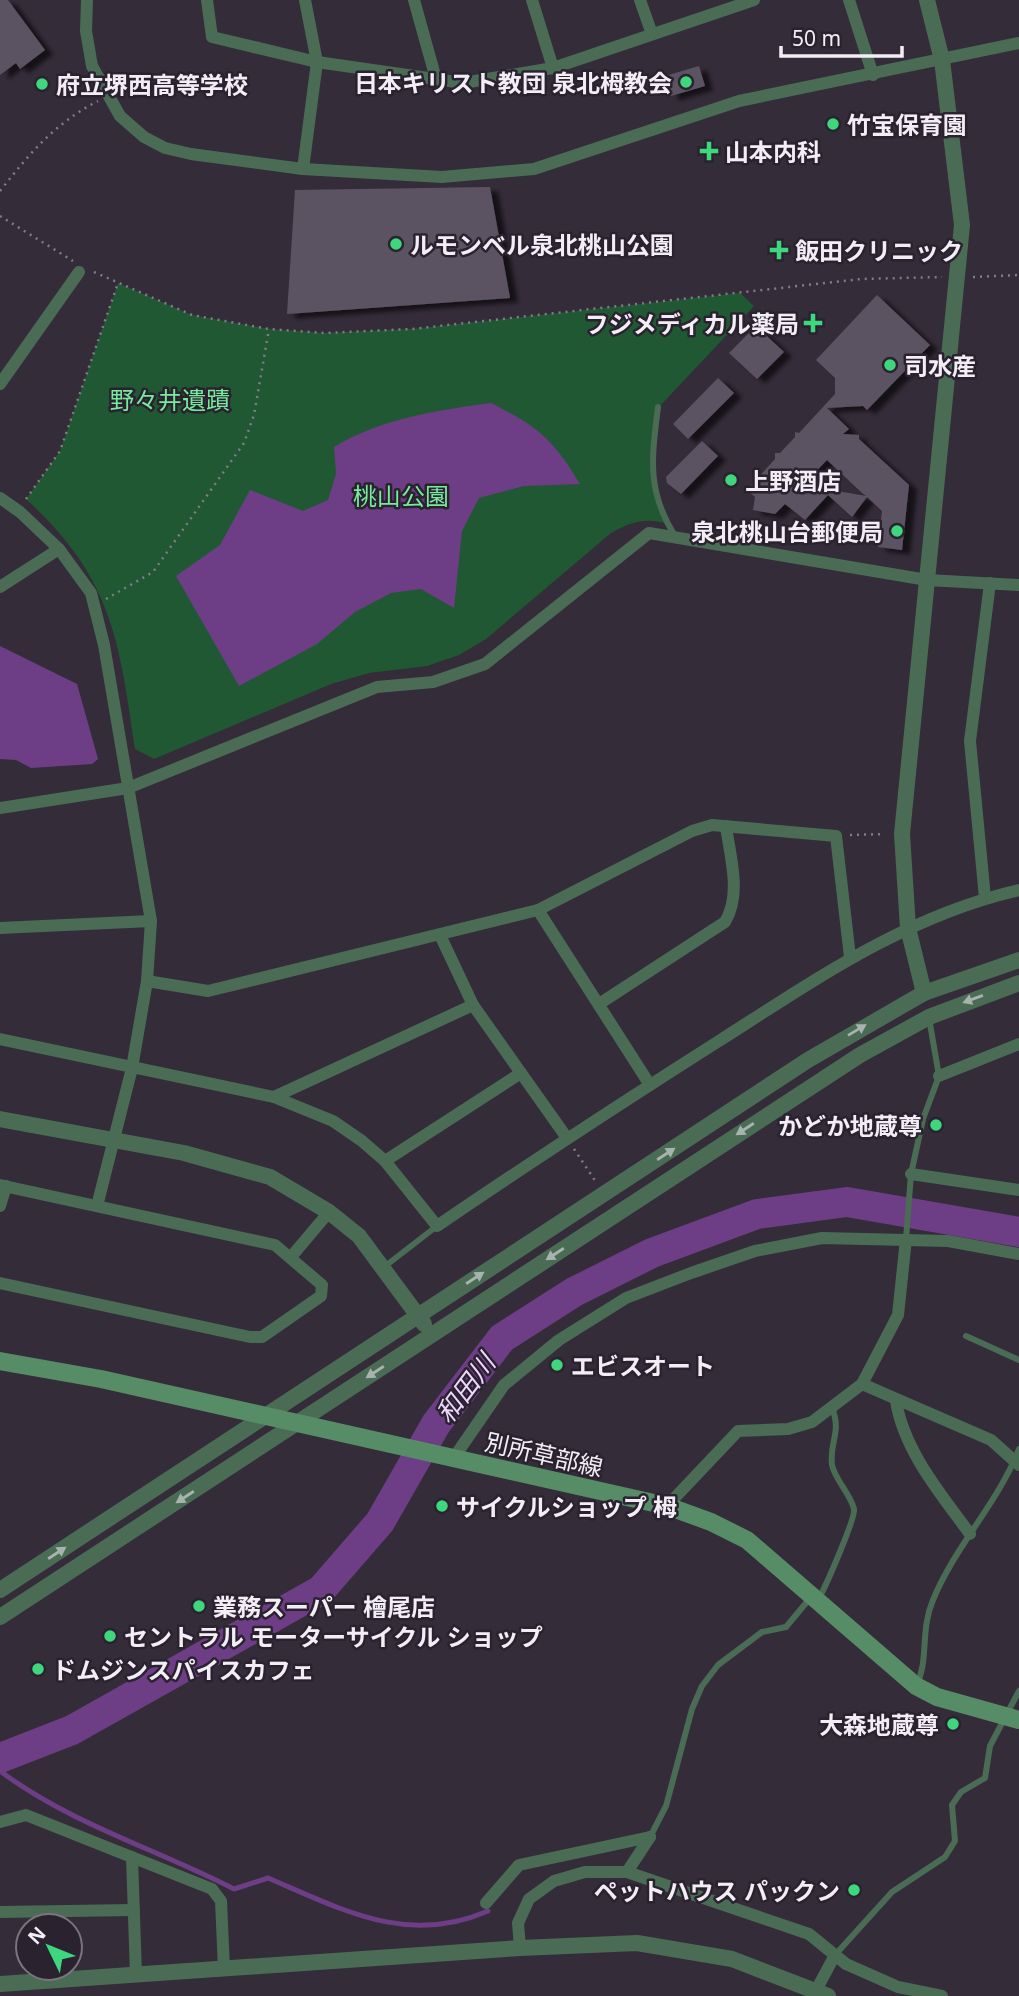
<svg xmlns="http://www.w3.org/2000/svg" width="1019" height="1996" font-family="'Noto Sans','Noto Sans JP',sans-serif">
<defs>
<filter id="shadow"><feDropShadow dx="8" dy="4.5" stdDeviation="2" flood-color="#0009"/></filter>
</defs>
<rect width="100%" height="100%" fill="#342c39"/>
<!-- green -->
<path fill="#205834" d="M 118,283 L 192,315 L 269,329 L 324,333 L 412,329 L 740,293 L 754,306 L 658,408 L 651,472 L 668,524 C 645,517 631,522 611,533 L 486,639 L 459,655 L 427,666 L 369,673 L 331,684 L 154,759 L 135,749 C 119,639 112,578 26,499 L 60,451 Z"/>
<!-- water -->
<g fill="#6d3e85">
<path d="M 491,403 C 537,426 553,439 580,484 L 524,486 L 479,498 L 462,531 L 454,608 L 421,589 L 391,593 L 355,612 L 317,644 L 239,686 L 176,576 L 220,545 L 250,490 L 303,511 L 328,500 L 336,474 L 334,447 C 380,419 438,410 491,403 Z"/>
<polygon points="0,646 77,684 98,759 92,764 31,768 16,760 0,759"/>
</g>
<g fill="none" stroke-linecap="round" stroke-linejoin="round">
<!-- stream -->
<path stroke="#6d3e85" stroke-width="5" d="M 0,1771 C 71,1824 156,1849 234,1889 L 268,1878 C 343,1910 408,1946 488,1911"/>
<!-- river -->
<polyline stroke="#6d3e85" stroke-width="30" points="0,1758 72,1730 321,1590 380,1522 436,1424 502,1338 574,1292 652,1253 757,1214 847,1202 1019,1232"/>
</g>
<!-- building -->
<g fill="#5c5362" fill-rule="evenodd" filter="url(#shadow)">
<polygon points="0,0 8,0 45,50 20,69 16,63 0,75"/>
<polygon points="699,66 705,86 671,96 665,76"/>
<polygon points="490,187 510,298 287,314 295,190"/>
<path d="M 877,295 L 930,345 L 867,410 L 863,406 L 827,408 L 849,429 L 843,434 L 859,435 L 859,439 L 909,485 L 902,550 L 878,547 L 882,511 L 867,497 L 852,517 L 828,495 L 805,520 L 785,504 L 775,514 L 753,510 L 755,497 L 747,490 L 775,459 L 775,453 L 780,453 L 795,437 L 795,432 L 799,433 L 835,394 L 835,378 L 816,360 ZM 827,460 L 862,493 L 866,496 L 803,485 Z"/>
<polygon points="756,326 784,352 757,379 729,353"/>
<polygon points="718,378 734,393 688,439 673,424"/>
<polygon points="702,441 718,456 681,494 667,483 666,477"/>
</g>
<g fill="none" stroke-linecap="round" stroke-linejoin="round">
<!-- path -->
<g stroke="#837c87" stroke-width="2.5" stroke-dasharray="2 5" stroke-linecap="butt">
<path d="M 0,191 C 30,153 55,123 98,101"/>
<polyline points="0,216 73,261"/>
<polyline points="94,272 192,315 269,329 324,333 412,329 861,279 942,277"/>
<polyline points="973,277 1019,275"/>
<polyline points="26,499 60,451 118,283"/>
<polyline points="106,599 153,572 244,443 254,415 269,329"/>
<polyline points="850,835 885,834"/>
<polyline points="574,1149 596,1182"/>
</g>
<!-- service -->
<g stroke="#4a6c54" stroke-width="6">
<path d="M 658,407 C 652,457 646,490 675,536"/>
<polyline points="906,1239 911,1174 923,1119 939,1076 929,1018"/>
<polyline points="384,1267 437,1226"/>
<polyline points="966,1336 1019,1360"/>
<path d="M 819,1598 C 826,1586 856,1517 854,1509 C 850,1493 835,1480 832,1465 C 829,1441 842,1434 832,1407"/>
<path d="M 917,1684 C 929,1659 920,1630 933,1600 C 955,1546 998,1503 1019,1449"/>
<polyline points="650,1837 666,1806 692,1709 702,1686 718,1665 762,1632 786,1627 811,1597"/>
<polyline points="835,1955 892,1892 945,1857 955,1841 952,1805 961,1792 985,1778 990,1746 1019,1691"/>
</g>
<!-- minor -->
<g stroke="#4a6c54" stroke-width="12">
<polyline points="87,0 86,31 92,66 120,116 144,137 165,148 191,154 303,169 442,177 534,169 739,101 1019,43"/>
<polyline points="207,0 212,37 317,62 463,83 553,68 754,0"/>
<polyline points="414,0 436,79"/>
<polyline points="532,0 553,68"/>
<polyline points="640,0 652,34"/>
<polyline points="849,0 873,75"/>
<polyline points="303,169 317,62 305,0"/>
<polyline points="0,384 79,272"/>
<polyline points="0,498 20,512 59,549 91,593 104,645 151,921 147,981 132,1068 97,1206"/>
<polyline points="0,587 59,549"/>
<polyline points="0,808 128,788 377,687 433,682 485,664 649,533 927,580 1019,585"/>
<polyline points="985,898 970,741 990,583"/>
<polyline points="538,910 650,1085"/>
<polyline points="0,928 151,921"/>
<polyline points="440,935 473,1005 567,1138"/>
<polyline points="147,981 208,991 538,910 692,831 712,825 836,836 850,957"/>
<path d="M 599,1004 L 725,922 C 742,894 730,857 726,826"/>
<path d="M 0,1039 L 274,1097 L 333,1121 L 362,1141 L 385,1161 L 437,1226 C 531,1162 626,1100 722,1039 C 816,979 908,915 1019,890"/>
<polyline points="939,1076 1019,1044"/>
<polyline points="274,1097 473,1005"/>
<polyline points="385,1161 521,1073"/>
<polyline points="911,1174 1019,1190"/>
<polyline points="0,1185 275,1245 322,1285 321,1296 262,1337 250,1337 0,1283"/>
<polyline points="0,1206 6,1186"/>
<polyline points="906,1239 898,1315 862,1384 991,1440 1019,1465"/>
<polyline points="291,1257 329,1212"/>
<path d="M 896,1401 C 904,1451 941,1494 970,1534"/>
<polyline points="453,1459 504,1385 559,1340 626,1298 691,1273 755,1251 822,1238 948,1241 1019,1254"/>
<polyline points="667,1506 738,1431 788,1429 812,1422 862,1384"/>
<polyline points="0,1822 26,1815 212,1889 221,1901 224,1969"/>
<polyline points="132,1857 136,1975"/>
<polyline points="627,1872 650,1837"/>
<polyline points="486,1903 519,1865 650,1837"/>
<polyline points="0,1912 134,1910"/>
<polyline points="520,1948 518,1923 529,1899 554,1881 585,1872 627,1872 809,1934 846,1964 898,1987 942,1996"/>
<polyline points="813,1996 835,1955"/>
</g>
<!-- tertiary -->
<g stroke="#4a6c54" stroke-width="16">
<polyline points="924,993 908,928 902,834 962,225 942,60 927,0"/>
<polyline points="0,1119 184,1153 270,1177 329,1212 359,1236 424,1324"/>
<polyline points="0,1590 808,1060 924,993 1019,960"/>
<polyline points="0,1617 860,1055 929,1017 1019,983"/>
<polyline points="0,1984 520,1948 637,1943 732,1959 828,1996"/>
</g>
<!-- secondary -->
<polyline stroke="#568d67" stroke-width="18" points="0,1361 101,1379 667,1506 711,1522 747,1540 916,1686 937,1697 1019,1720"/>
</g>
<!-- one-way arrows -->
<defs><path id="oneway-solid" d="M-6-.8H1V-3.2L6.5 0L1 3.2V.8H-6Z" transform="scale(1.75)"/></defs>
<g fill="#a7b4ad">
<use href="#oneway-solid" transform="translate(973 999) rotate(160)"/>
<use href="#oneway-solid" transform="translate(857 1030) rotate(-31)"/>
<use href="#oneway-solid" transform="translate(745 1129) rotate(147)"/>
<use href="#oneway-solid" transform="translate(666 1154) rotate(-33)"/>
<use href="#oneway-solid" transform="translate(555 1254) rotate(147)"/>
<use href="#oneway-solid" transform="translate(475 1278) rotate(-33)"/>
<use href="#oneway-solid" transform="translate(375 1372) rotate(147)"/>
<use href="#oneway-solid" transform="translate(185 1497) rotate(147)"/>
<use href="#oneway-solid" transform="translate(57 1553) rotate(-33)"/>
</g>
<!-- markers -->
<g fill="#3ed77d" stroke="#2a222f" stroke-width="2.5">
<circle cx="686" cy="82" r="7"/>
<circle cx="42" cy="84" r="7"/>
<circle cx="833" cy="124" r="7"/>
<path d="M705.5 140.5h7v7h7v7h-7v7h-7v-7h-7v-7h7z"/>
<circle cx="396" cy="244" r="7"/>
<path d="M775.5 239.5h7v7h7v7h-7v7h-7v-7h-7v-7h7z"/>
<path d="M809.5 312.5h7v7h7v7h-7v7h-7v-7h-7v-7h7z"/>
<circle cx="890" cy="365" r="7"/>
<circle cx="731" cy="480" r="7"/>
<circle cx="897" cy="531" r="7"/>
<circle cx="936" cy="1125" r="7"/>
<circle cx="557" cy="1365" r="7"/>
<circle cx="442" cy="1506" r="7"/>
<circle cx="199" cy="1606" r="7"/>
<circle cx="110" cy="1636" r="7"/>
<circle cx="38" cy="1669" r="7"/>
<circle cx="953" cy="1724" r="7"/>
<circle cx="854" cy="1890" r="7"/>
</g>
<g text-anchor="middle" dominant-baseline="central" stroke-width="5" stroke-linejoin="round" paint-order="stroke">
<!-- poi labels -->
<g font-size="24" font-weight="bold" fill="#f3eef6" stroke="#2a222f" text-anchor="start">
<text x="672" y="82" text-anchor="end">日本キリスト教団 泉北栂教会</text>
<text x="56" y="84">府立堺西高等学校</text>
<text x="847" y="124">竹宝保育園</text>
<text x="725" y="151">山本内科</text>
<text x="410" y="244">ルモンベル泉北桃山公園</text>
<text x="795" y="250">飯田クリニック</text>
<text x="799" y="323" text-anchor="end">フジメディカル薬局</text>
<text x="904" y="365">司水産</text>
<text x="745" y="480">上野酒店</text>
<text x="883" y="531" text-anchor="end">泉北桃山台郵便局</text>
<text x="922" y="1125" text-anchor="end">かどか地蔵尊</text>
<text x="571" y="1365">エビスオート</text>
<text x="456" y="1506">サイクルショップ 栂</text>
<text x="213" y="1606">業務スーパー 檜尾店</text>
<text x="124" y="1636">セントラル モーターサイクル ショップ</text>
<text x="52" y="1669">ドムジンスパイスカフェ</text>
<text x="939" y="1724" text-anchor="end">大森地蔵尊</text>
<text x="840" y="1890" text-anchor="end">ペットハウス パックン</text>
</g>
<!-- park labels -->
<g font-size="24" fill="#76ea9d" stroke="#2a222f">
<text x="170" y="399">野々井遺蹟</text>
<text x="401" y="495">桃山公園</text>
</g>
<!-- street labels -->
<g font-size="24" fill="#f3eef6" stroke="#2a222f">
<text transform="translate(544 1454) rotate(13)">別所草部線</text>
</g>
<!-- water labels -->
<g font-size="26" font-style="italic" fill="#efd6fe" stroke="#2a222f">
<text transform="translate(465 1388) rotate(-53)">和田川</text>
</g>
</g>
<!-- north arrow -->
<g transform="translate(49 1947) rotate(313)"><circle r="33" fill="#2a222f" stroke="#7a747f" stroke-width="2"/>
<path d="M0-5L12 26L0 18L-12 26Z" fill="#3ed77d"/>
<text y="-10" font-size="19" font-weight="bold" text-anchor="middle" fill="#f3eef6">N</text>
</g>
<!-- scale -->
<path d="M781 46v10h121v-10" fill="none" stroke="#f3eef6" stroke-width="3.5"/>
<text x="792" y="46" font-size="21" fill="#f3eef6" stroke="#2a222f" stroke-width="5" paint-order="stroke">50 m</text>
</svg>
